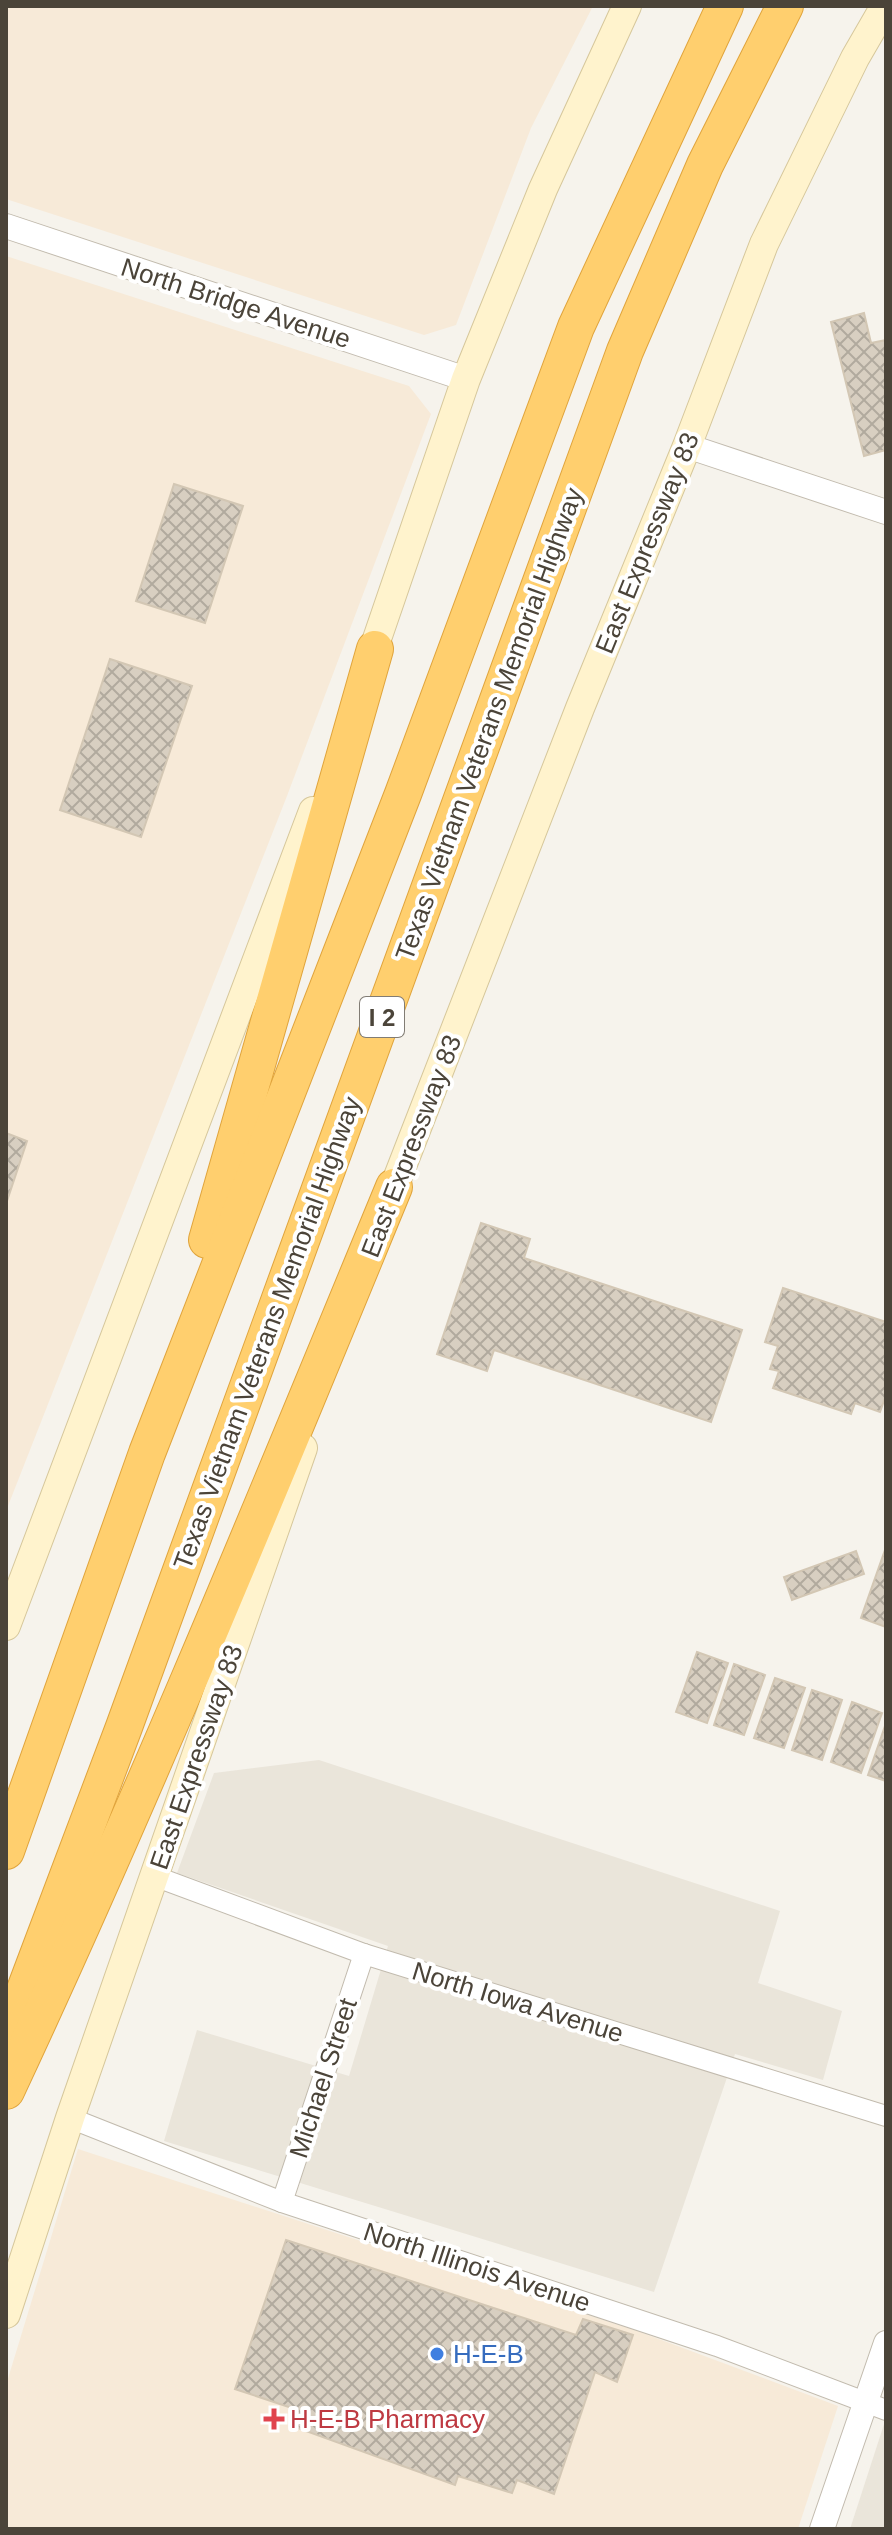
<svg xmlns="http://www.w3.org/2000/svg" width="892" height="2535" font-family="Helvetica,sans-serif">
<defs>
<pattern id="building-cross-hatch" width="8" height="8" patternUnits="userSpaceOnUse" patternTransform="scale(2)"><rect width="8" height="8" fill="#d8cfc1"/><path d="M0 0l8 8M0 8l8-8" fill="none" stroke="#b1aa9e"/></pattern>
</defs>
<rect width="100%" height="100%" fill="#f6f3ec"/>
<!-- residential -->
<g fill="#eae5da">
<polygon points="319,1760 780,1911 758,1983 842,2011 823,2080 735,2054 654,2292 164,2141 197,2030 349,2076 388,1946 177,1873 214,1773"/>
<polygon points="886,2418 886,2529 850,2529"/>
</g>
<!-- commercial -->
<g fill="#f7ead8">
<polygon points="6,6 593,6 531,128 456,325 424,335 6,199"/>
<polygon points="6,256 409,386 431,414 287,796 6,1511"/>
<polygon points="78,2149 640,2332 838,2406 798,2529 6,2529 6,2385"/>
</g>
<!-- building -->
<g fill="url(#building-cross-hatch)" stroke="#d3c7b4" stroke-width="2">
<polygon points="864,313 871,343 886,340 886,450 864,456 831,322"/>
<polygon points="174,484 243,506 205,623 136,601"/>
<polygon points="110,659 192,686 141,837 60,810"/>
<polygon points="6,1133 27,1141 6,1204"/>
<polygon points="481,1223 530,1239 524,1258 742,1330 711,1422 494,1350 487,1371 437,1354"/>
<polygon points="783,1288 886,1322 886,1395 880,1412 855,1403 851,1414 773,1388 779,1371 770,1369 778,1346 765,1342"/>
<polygon points="886,1547 886,1627 861,1618"/>
<polygon points="856,1551 864,1574 792,1600 784,1577"/>
<polygon points="697,1652 728,1663 707,1723 676,1712"/>
<polygon points="734,1664 765,1675 744,1735 714,1725"/>
<polygon points="775,1678 805,1688 784,1748 754,1738"/>
<polygon points="812,1690 842,1700 822,1760 792,1750"/>
<polygon points="852,1702 882,1713 861,1773 831,1762"/>
<polygon points="886,1723 886,1781 868,1775"/>
<polygon points="286,2240 576,2335 583,2319 633,2335 617,2382 595,2372 554,2494 517,2480 512,2493 458,2476 455,2485 292,2426 298,2410 235,2389"/>
</g>
<g fill="none" stroke-linecap="round" stroke-linejoin="round">
<defs>
<g id="minor">
<polyline points="154,1876 364,1954 886,2116"/>
<polyline points="70,2118 282,2202 717,2346 886,2410"/>
<polyline points="282,2202 364,1954"/>
</g>
<g id="tertiary">
<polyline points="6,226 466,379"/>
<polyline points="687,446 886,512"/>
<polyline points="822,2529 886,2343"/>
</g>
<g id="secondary">
<polyline points="367,668 466,379 543,189 627,6"/>
<polyline points="387,1205 580,708 687,446 764,244 855,58 885,6"/>
<polyline points="6,1626 313,811"/>
<polyline points="6,2314 70,2118 303,1448"/>
</g>
<g id="motorway">
<polyline points="207,1240 375,649"/>
<polyline points="6,1851 147,1453 403,794 576,327 725,6"/>
<polyline points="6,2040 124,1727 625,351 705,165 785,6"/>
<path d="M 6,2091 C 145,1794 269,1490 394,1187"/>
</g>
</defs>
<!-- minor casing -->
<use href="#minor" stroke="#c2bbae" stroke-width="22"/>
<!-- tertiary casing -->
<use href="#tertiary" stroke="#c2bbae" stroke-width="26"/>
<!-- secondary casing -->
<use href="#secondary" stroke="#d6c79b" stroke-width="30"/>
<!-- motorway casing -->
<use href="#motorway" stroke="#e0a43c" stroke-width="38"/>
<!-- minor -->
<use href="#minor" stroke="#fff" stroke-width="20"/>
<!-- tertiary -->
<use href="#tertiary" stroke="#fff" stroke-width="24"/>
<!-- secondary -->
<use href="#secondary" stroke="#fff3cd" stroke-width="28"/>
<!-- motorway -->
<use href="#motorway" stroke="#ffcf6e" stroke-width="36"/>
</g>
<!-- markers -->
<circle fill="#3f7fe0" stroke="#fff" stroke-width="3" cx="437" cy="2354" r="8"/>
<path fill="#e0444e" stroke="#fff" stroke-width="3" d="M270 2407h8v8h8v8h-8v8h-8v-8h-8v-8h8z"/>
<g text-anchor="middle" dominant-baseline="central" stroke-width="8" stroke-linejoin="round" paint-order="stroke">
<!-- shield labels -->
<rect fill="#fff" stroke="#817c74" stroke-width="2" x="360" y="997" width="44" height="40" rx="6"/>
<g font-size="24" font-weight="bold" fill="#4b4439">
<text x="382" y="1017">I 2</text>
</g>
<!-- street labels -->
<g font-size="26" fill="#4b4439" stroke="#fff">
<text transform="translate(236 303) rotate(18)">North Bridge Avenue</text>
<text transform="translate(647 543) rotate(-68)">East Expressway 83</text>
<text transform="translate(489 724) rotate(-70)">Texas Vietnam Veterans Memorial Highway</text>
<text transform="translate(411 1146) rotate(-69)">East Expressway 83</text>
<text transform="translate(267 1333) rotate(-70)">Texas Vietnam Veterans Memorial Highway</text>
<text transform="translate(196 1757) rotate(-71)">East Expressway 83</text>
<text transform="translate(518 2002) rotate(17)">North Iowa Avenue</text>
<text transform="translate(323 2078) rotate(-72)">Michael Street</text>
<text transform="translate(477 2267) rotate(18)">North Illinois Avenue</text>
</g>
<!-- shop labels -->
<g font-size="26" fill="#366cbe" stroke="#fff" text-anchor="start">
<text x="453" y="2354">H-E-B</text>
</g>
<!-- health labels -->
<g font-size="26" fill="#be3a42" stroke="#fff" text-anchor="start">
<text x="290" y="2419">H-E-B Pharmacy</text>
</g>
</g>
<!-- border -->
<rect width="892" height="2535" fill="none" stroke="#4b4439" stroke-width="16"/>
</svg>
